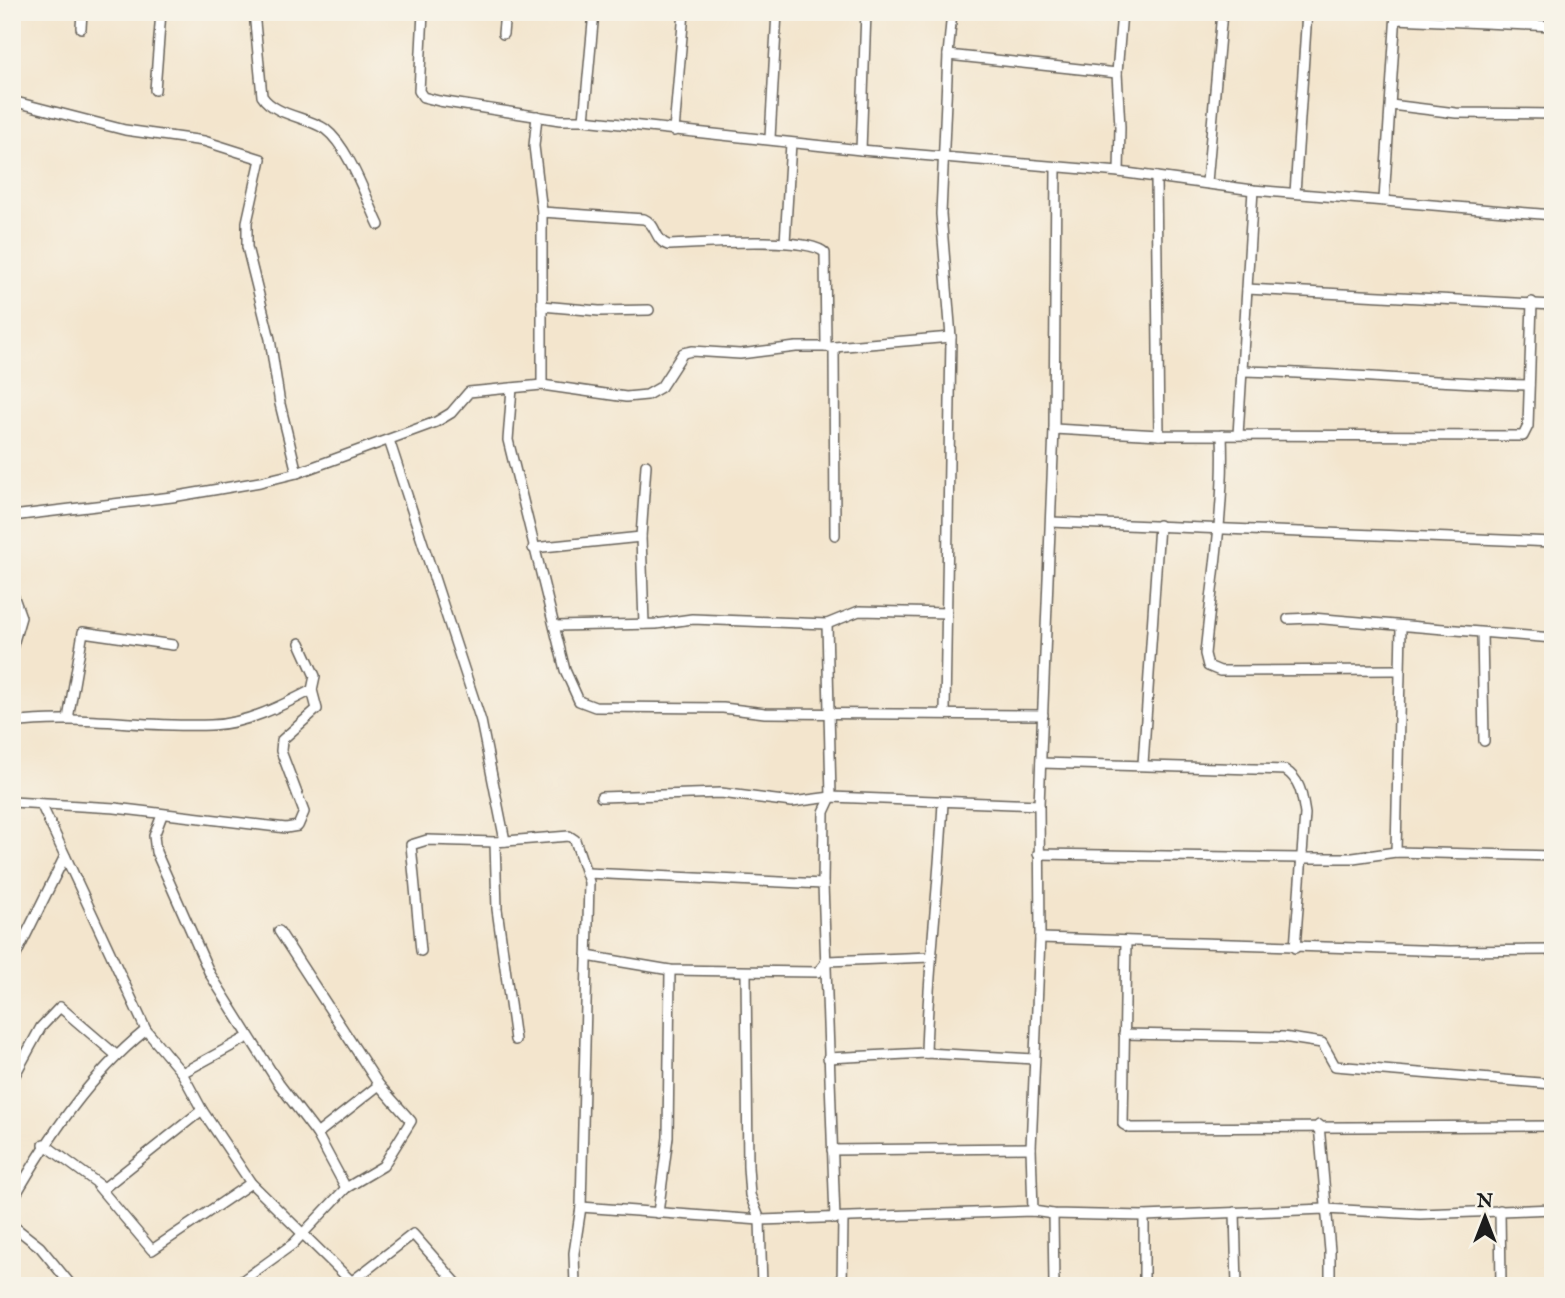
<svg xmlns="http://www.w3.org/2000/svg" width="1565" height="1298" font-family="'IM FELL English',serif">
<rect width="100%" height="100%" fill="#f7f3e8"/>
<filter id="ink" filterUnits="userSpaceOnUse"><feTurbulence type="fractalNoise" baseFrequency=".0143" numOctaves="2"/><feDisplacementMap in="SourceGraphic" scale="14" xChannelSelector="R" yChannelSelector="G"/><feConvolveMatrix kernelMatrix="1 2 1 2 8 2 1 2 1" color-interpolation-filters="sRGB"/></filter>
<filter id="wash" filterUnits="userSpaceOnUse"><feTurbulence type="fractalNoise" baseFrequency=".00686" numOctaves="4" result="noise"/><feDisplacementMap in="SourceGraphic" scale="28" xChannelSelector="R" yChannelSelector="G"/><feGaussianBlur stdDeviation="1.57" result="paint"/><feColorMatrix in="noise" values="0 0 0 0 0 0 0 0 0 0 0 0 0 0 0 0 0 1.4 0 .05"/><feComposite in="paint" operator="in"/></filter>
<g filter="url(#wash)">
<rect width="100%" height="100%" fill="#f3e5cd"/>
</g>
<g filter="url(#ink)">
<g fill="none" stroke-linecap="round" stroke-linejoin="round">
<defs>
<g id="street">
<path d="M 254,12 L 262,96 C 274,115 307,117 325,129 C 349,147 366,198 379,225"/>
<polyline points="423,12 419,91 423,97 439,101 560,120 584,120 861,150 1119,172 1253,190 1553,215"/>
<polyline points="1396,19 1553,26"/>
<polyline points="81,28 82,12"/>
<polyline points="503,34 505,12"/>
<polyline points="948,55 1117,73"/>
<polyline points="155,90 161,12"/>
<polyline points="12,101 125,130 204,141 261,159 247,222 247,247 270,339 280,404 297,473"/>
<polyline points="1391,105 1456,113 1553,114"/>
<polyline points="537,116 534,146 542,212 542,385"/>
<polyline points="584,120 594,12"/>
<polyline points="674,131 684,12"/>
<polyline points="770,138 777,12"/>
<polyline points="861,150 866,12"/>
<polyline points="1119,172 1120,127 1117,73 1122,12"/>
<polyline points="1156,177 1159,435"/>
<polyline points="1207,182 1222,12"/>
<polyline points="1295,193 1307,12"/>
<polyline points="1384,200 1396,12"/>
<path d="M 542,212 L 644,219 C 657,224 654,240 668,245 C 697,244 808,235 825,253 L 826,347"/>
<polyline points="785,242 791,143"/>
<polyline points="1247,289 1553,305"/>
<polyline points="542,306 599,311 649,310"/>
<polyline points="834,347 835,535"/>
<path d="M 1243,371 C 1339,373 1434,383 1529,385"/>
<polyline points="512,388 508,440 565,670 579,701 595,707 723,708 765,713 1043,715"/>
<polyline points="1054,429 1159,435 1523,436 1528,426 1532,302"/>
<path d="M 1222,435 C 1225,508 1212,581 1205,654 L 1208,666 L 1220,671 L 1398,670"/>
<polyline points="1238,435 1253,190"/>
<polyline points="389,440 481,721 505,841"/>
<polyline points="12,516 172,497 260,482 297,473 436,422 451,413 469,392 542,385 626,397 647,395 661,387 683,353 692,351 740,354 796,347 834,347 951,337"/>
<polyline points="1051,522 1553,542"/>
<polyline points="533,548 641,537"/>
<polyline points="12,592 21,617 12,648"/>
<polyline points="1288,619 1312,618 1553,638"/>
<polyline points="644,624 641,537 646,465"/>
<polyline points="827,624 831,797 824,812 823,884 835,1219"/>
<polyline points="555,626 656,624 692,619 827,624 859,611 947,613"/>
<polyline points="1482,633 1484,741"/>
<polyline points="945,712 951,337 941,214 948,55 952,12"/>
<polyline points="68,719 83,632 173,645"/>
<path d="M 12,723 C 79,714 144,728 211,725 C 246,724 281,706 312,690 L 315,676 L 300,643"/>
<path d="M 1041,763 L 1285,770 C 1301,780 1302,796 1305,814 L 1295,948"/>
<polyline points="1143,764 1159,525"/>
<polyline points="601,797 721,793 792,802 831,797 1039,805"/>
<polyline points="12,802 115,808 286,828 298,826 304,812 281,751 282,740 317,709 312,690"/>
<polyline points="42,806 146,1030 182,1073 202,1110 251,1183 356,1286"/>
<polyline points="162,815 154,836 156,852 210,974 279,1084 317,1134 346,1188"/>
<polyline points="495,842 497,909 515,1040"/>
<polyline points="1396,852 1401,628"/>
<polyline points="1038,854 1302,858 1353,858 1396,852 1553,856"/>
<polyline points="587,873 823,884"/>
<polyline points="1040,938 1450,951 1553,950"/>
<polyline points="1126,941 1123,1124 1130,1128 1553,1126"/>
<polyline points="421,951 411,845 427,840 495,842 569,836 575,840 589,882 581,1207 574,1253 575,1286"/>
<polyline points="587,956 670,970 818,972 827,961 931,957"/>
<polyline points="12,963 65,856"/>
<polyline points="746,972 748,1167 750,1195 760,1220 762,1286"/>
<polyline points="1124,1034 1283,1037 1322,1043 1335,1066 1553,1084"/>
<path d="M 926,1053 C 928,969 939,886 943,802"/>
<polyline points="828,1058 926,1053 1034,1059"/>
<polyline points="182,1073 248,1037"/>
<polyline points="12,1080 41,1027 60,1007 116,1055"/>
<polyline points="1319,1125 1330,1251 1330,1286"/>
<polyline points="317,1134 379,1085"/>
<polyline points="44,1144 104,1188 202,1110"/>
<polyline points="832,1150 1031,1148"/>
<polyline points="98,1186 152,1250 251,1183"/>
<path d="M 12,1201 C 49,1137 88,1077 146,1030"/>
<polyline points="581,1207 760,1220 1033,1211 1053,1214 1144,1216 1325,1209 1420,1214 1553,1209"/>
<polyline points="1500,1210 1501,1286"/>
<polyline points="1033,1211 1031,1148 1040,938 1039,805 1054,429 1056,168"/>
<polyline points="1235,1212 1237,1286"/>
<polyline points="658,1213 668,1137 670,970"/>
<polyline points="1053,1214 1054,1286"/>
<polyline points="1144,1216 1144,1286"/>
<polyline points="12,1225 40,1247 72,1286"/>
<polyline points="235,1286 293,1244 346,1188 383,1166 411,1121 379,1085 279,931"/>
<polyline points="346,1286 413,1234 459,1286"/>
<polyline points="842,1286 843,1219"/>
</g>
</defs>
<!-- street casing -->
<use href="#street" stroke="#67625a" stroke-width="12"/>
<!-- street -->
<use href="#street" stroke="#fff" stroke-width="9"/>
</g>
</g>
<!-- margin -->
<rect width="1565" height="1298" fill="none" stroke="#f7f3e8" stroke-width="42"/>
<!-- north arrow -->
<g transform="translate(1485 1217)" stroke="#f7f3e8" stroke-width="5" paint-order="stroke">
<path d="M0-5L12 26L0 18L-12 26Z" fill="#1c1c1c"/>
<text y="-10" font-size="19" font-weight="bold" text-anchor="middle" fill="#1c1c1c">N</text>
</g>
</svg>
